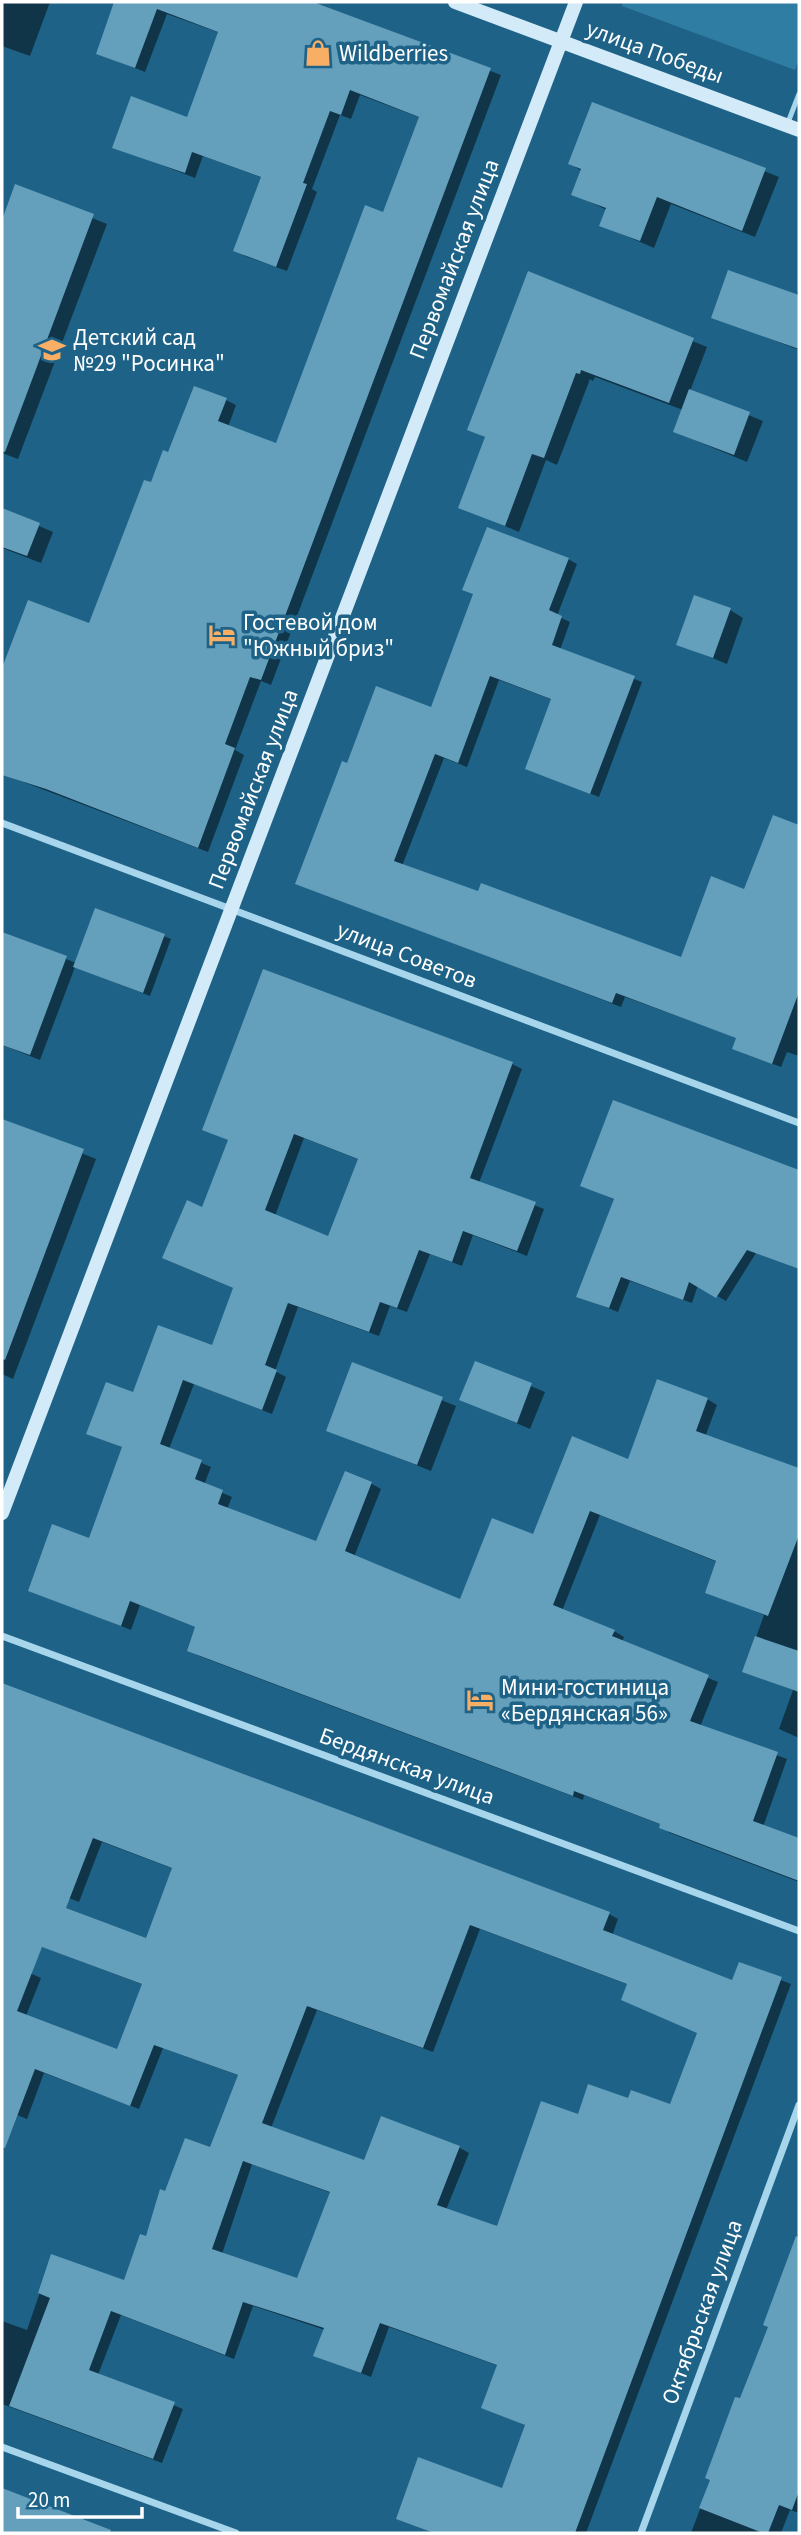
<svg xmlns="http://www.w3.org/2000/svg" width="801" height="2535" font-family="'Source Sans 3',sans-serif">
<rect width="100%" height="100%" fill="#1e6387"/>
<!-- green -->
<polygon fill="#2f7da3" points="623,2 799,2 799,58 795,70 622,6"/>
<!-- shadow -->
<g fill="#0007" fill-rule="evenodd">
<polygon points="2,2 50,2 30,56 2,46"/>
<polygon points="116,2 306,2 501,75 271,685 261,681 235,750 244,755 208,852 2,774 2,673 29,602 90,625 152,485 169,454 226,400 236,405 228,427 277,445 384,214 421,118 360,95 351,119 340,115 312,189 317,192 287,271 245,256 235,250 263,178 203,156 195,178 115,147 188,120 220,33 167,14 145,72 98,53"/>
<polygon points="593,104 779,177 755,237 671,204 654,248 601,225 607,210 573,194 582,171 570,164"/>
<polygon points="16,187 107,224 18,459 2,453 2,225"/>
<polygon points="529,274 707,347 690,391 763,421 747,462 675,432 683,410 595,377 593,381 590,379 557,465 546,460 519,532 460,507 486,438 470,429"/>
<polygon points="799,287 799,350 713,317 796,296"/>
<polygon points="2,510 53,532 41,563 2,548"/>
<polygon points="568,559 577,564 557,616 570,622 560,650 642,682 599,797 527,769 553,700 499,680 467,767 444,758 402,866 682,959 745,891 771,826 799,836 799,1056 787,1052 781,1067 743,1053 738,1038 625,997 621,1007 297,883 348,765 432,709"/>
<polygon points="730,610 743,618 727,664 678,644"/>
<polygon points="96,910 171,939 150,996 75,967 40,1060 2,1045 2,954 9,936 76,963"/>
<path d="M 512,1064 L 522,1069 L 479,1183 L 544,1209 L 527,1256 L 473,1235 L 462,1266 L 430,1254 L 407,1312 L 390,1306 L 379,1336 L 298,1307 L 275,1371 L 286,1377 L 272,1414 L 194,1384 L 169,1449 L 211,1467 L 204,1485 L 232,1497 L 227,1509 L 316,1544 L 345,1473 L 372,1484 L 381,1489 L 354,1557 L 461,1601 L 534,1537 L 707,1399 L 717,1405 L 705,1437 L 799,1469 L 799,1738 L 779,1729 L 793,1690 L 744,1671 L 764,1615 L 707,1592 L 717,1562 L 600,1515 L 562,1611 L 614,1631 L 624,1637 L 622,1642 L 718,1682 L 700,1727 L 787,1759 L 763,1827 L 799,1840 L 799,1882 L 670,1833 L 661,1827 L 662,1825 L 584,1795 L 583,1800 L 199,1656 L 189,1650 L 197,1628 L 140,1605 L 131,1630 L 30,1590 L 90,1540 L 124,1448 L 89,1433 L 134,1394 L 213,1347 L 235,1289 L 174,1263 L 203,1209 L 230,1141 L 204,1129 ZM 304,1138 L 360,1160 L 329,1238 L 275,1216 Z"/>
<polygon points="614,1102 799,1172 799,1269 756,1253 726,1301 698,1285 692,1303 630,1281 618,1312 578,1296 615,1200 582,1185"/>
<polygon points="2,1121 96,1159 13,1379 2,1374 2,1190 8,1173 2,1171"/>
<polygon points="476,1363 545,1392 530,1429 462,1400"/>
<polygon points="353,1364 456,1406 431,1471 328,1430"/>
<path d="M 2,1685 L 609,1914 L 618,1919 L 612,1936 L 733,1982 L 740,1964 L 791,1984 L 586,2533 L 433,2533 L 402,2519 L 503,2490 L 527,2426 L 484,2408 L 499,2366 L 389,2327 L 371,2377 L 316,2356 L 325,2330 L 253,2306 L 234,2359 L 121,2315 L 98,2375 L 183,2409 L 162,2463 L 2,2404 L 2,2321 L 27,2330 L 52,2257 L 125,2282 L 166,2193 L 211,2149 L 240,2076 L 163,2048 L 139,2109 L 44,2073 L 27,2119 L 5,2110 L 2,2119 L 2,1961 L 41,1978 L 26,2016 L 118,2052 L 144,1985 L 35,1944 L 147,1941 L 174,1869 L 102,1842 L 79,1902 L 2,1872 ZM 480,1929 L 629,1985 L 623,2000 L 699,2033 L 671,2107 L 629,2100 L 579,2116 L 498,2228 L 446,2210 L 469,2153 L 460,2148 L 382,2118 L 365,2163 L 271,2128 L 317,2010 L 433,2052 ZM 252,2164 L 331,2193 L 298,2280 L 222,2254 Z"/>
<polygon points="799,2231 799,2513 790,2510 781,2533 691,2533 769,2327 765,2324"/>
<polygon points="2,2490 116,2533 2,2533"/>
</g>
<!-- building -->
<g fill="#649fbc" fill-rule="evenodd">
<polygon points="114,2 313,2 491,68 261,680 250,677 225,744 235,748 198,848 46,789 2,775 2,668 28,600 89,623 144,480 151,482 163,450 168,452 194,386 227,398 218,421 276,443 365,205 383,212 419,117 350,90 341,115 330,111 303,183 307,184 276,267 233,251 261,177 192,152 185,173 112,148 131,96 187,117 218,32 157,9 135,68 96,54"/>
<polygon points="592,102 766,168 742,231 657,197 640,241 599,226 606,208 571,195 581,169 568,164"/>
<polygon points="15,184 94,214 5,452 2,451 2,220"/>
<polygon points="728,270 799,295 799,349 711,318"/>
<polygon points="528,271 694,338 669,403 581,370 580,374 576,373 544,458 532,454 505,526 458,508 485,437 467,430"/>
<polygon points="689,389 750,412 734,455 673,432"/>
<polygon points="2,508 40,523 27,556 2,547"/>
<polygon points="487,527 569,558 549,610 562,616 552,645 635,676 590,794 525,769 551,699 490,676 458,763 435,754 394,861 478,891 481,883 681,957 711,876 744,889 773,815 799,825 799,992 772,1064 732,1049 736,1038 616,993 612,1003 295,884 342,761 347,763 376,686 431,707 473,594 462,590"/>
<polygon points="694,595 731,608 713,658 676,645"/>
<polygon points="95,908 165,934 143,993 73,967"/>
<polygon points="2,932 67,956 30,1055 2,1045"/>
<path d="M 263,969 L 513,1062 L 470,1178 L 536,1202 L 517,1251 L 463,1231 L 452,1262 L 419,1250 L 397,1308 L 380,1302 L 369,1332 L 288,1303 L 265,1365 L 277,1370 L 262,1410 L 183,1380 L 160,1444 L 202,1460 L 195,1479 L 223,1490 L 218,1504 L 316,1541 L 345,1471 L 372,1482 L 345,1551 L 460,1599 L 492,1518 L 533,1534 L 572,1436 L 628,1459 L 657,1379 L 708,1398 L 696,1431 L 799,1468 L 799,1535 L 768,1616 L 705,1593 L 716,1561 L 590,1511 L 553,1605 L 615,1630 L 612,1636 L 709,1675 L 690,1721 L 778,1752 L 753,1821 L 799,1838 L 799,1881 L 659,1828 L 660,1824 L 574,1791 L 573,1796 L 187,1651 L 195,1627 L 130,1601 L 121,1626 L 28,1591 L 52,1524 L 89,1538 L 122,1447 L 86,1434 L 106,1382 L 133,1392 L 158,1325 L 212,1345 L 233,1288 L 162,1258 L 187,1200 L 202,1207 L 228,1140 L 202,1130 ZM 294,1134 L 358,1159 L 328,1236 L 265,1210 Z"/>
<polygon points="613,1100 799,1170 799,1269 747,1250 716,1298 689,1282 683,1300 621,1277 609,1308 576,1297 614,1199 580,1186"/>
<polygon points="2,1119 84,1149 5,1360 2,1359"/>
<polygon points="475,1361 532,1383 517,1423 459,1400"/>
<polygon points="352,1362 443,1397 417,1465 326,1431"/>
<polygon points="755,1636 799,1651 799,1692 742,1672"/>
<path d="M 2,1683 L 610,1912 L 603,1930 L 732,1980 L 739,1962 L 782,1977 L 575,2533 L 434,2533 L 396,2519 L 418,2457 L 502,2488 L 525,2425 L 481,2408 L 497,2365 L 380,2323 L 361,2373 L 313,2356 L 324,2328 L 243,2302 L 225,2355 L 111,2311 L 89,2370 L 175,2402 L 153,2459 L 9,2406 L 50,2298 L 38,2293 L 51,2254 L 124,2280 L 140,2234 L 146,2236 L 160,2189 L 165,2191 L 185,2138 L 210,2147 L 238,2075 L 154,2045 L 130,2106 L 35,2069 L 5,2148 L 2,2147 ZM 93,1838 L 172,1868 L 146,1938 L 66,1908 ZM 470,1925 L 627,1984 L 621,2000 L 697,2033 L 670,2104 L 631,2090 L 628,2098 L 588,2084 L 578,2114 L 541,2101 L 497,2226 L 437,2205 L 460,2146 L 381,2116 L 364,2160 L 262,2123 L 307,2006 L 423,2048 ZM 42,1947 L 142,1984 L 117,2049 L 17,2011 ZM 243,2161 L 330,2192 L 297,2278 L 212,2249 Z"/>
<polygon points="796,2236 799,2237 799,2491 792,2510 779,2505 768,2533 763,2533 699,2508 710,2480 705,2478 735,2397 740,2398 768,2327 763,2325"/>
<polygon points="2,2488 111,2530 110,2533 2,2533"/>
</g>
<g fill="none" stroke-linecap="round" stroke-linejoin="round">
<!-- lane -->
<polyline stroke="#a7d5eb" stroke-width="5" points="787,125 799,94"/>
<!-- street -->
<g stroke="#a7d5eb" stroke-width="7">
<polyline points="2,823 799,1123"/>
<polyline points="2,1636 799,1931"/>
<polyline points="2,2447 236,2533"/>
<polyline points="641,2533 799,2105"/>
</g>
<!-- secondary -->
<g stroke="#d3ebf8" stroke-width="14">
<polyline points="455,2 799,130"/>
<polyline points="2,1513 576,2"/>
</g>
</g>
<!-- icons -->
<defs>
<symbol id="shop-bare" viewBox="-9 -9 18 18"><path d="M-5-2.5h2.3a2.7 3.5 0 0 1 5.4 0H5L5.5 6h-11ZM-1.5-2.5h3a1.5 2.3 0 0 0-3 0Z" fill="#f9ae66" stroke="#1e6387" stroke-width="2.5" paint-order="stroke"/></symbol>
<symbol id="school-bare" viewBox="-9 -9 18 18"><path d="M0-5L7-2L0 1L-7-2ZM-4 1L0 2.5L4 1V4Q0 6-4 4Z" fill="#f9ae66" stroke="#1e6387" stroke-width="2.5" paint-order="stroke"/></symbol>
<symbol id="hotel-bare" viewBox="-9 -9 18 18"><path d="M-6-4.5h1.5V1H6V5H4.5V3h-9V5H-6ZM-4 0a1.8 1.8 0 1 1 3.6 0ZM.5 0V-2.5h3Q6-2.5 6 0Z" fill="#f9ae66" stroke="#1e6387" stroke-width="2.5" paint-order="stroke"/></symbol>
</defs>
<g fill-rule="evenodd">
<use href="#shop-bare" x="299" y="34" width="38" height="38"/>
<use href="#school-bare" x="33" y="331" width="38" height="38"/>
<use href="#hotel-bare" x="203" y="616" width="38" height="38"/>
<use href="#hotel-bare" x="461" y="1681" width="38" height="38"/>
</g>
<g text-anchor="middle" dominant-baseline="central" stroke-width="7" stroke-linejoin="round" paint-order="stroke">
<!-- street labels -->
<g font-size="23" fill="#fff" stroke="#1e6387">
<text transform="translate(655 52) rotate(20)">улица Победы</text>
<text transform="translate(454 259) rotate(-69)">Первомайская улица</text>
<text transform="translate(253 789) rotate(-69)">Первомайская улица</text>
<text transform="translate(407 955) rotate(21)">улица Советов</text>
<text transform="translate(407 1766) rotate(20)">Бердянская улица</text>
<text transform="translate(702 2312) rotate(-70)">Октябрьская улица</text>
</g>
<!-- poi labels -->
<g font-size="23" fill="#fff" stroke="#1e6387" text-anchor="start">
<text x="339" y="53">Wildberries</text>
<text x="73" y="337">Детский сад<tspan x="73" dy="26">№29 "Росинка"</tspan></text>
<text x="243" y="622">Гостевой дом<tspan x="243" dy="26">"Южный бриз"</tspan></text>
<text x="501" y="1687">Мини-гостиница<tspan x="501" dy="26">«Бердянская 56»</tspan></text>
</g>
</g>
<!-- border -->
<rect width="801" height="2535" fill="none" stroke="#ffffff" stroke-width="7"/>
<!-- scale -->
<path d="M18 2507v10h124v-10" fill="none" stroke="#ffffff" stroke-width="3.5"/>
<text x="28" y="2507" font-size="21" fill="#ffffff" stroke="#1e6387" stroke-width="5" paint-order="stroke">20 m</text>
</svg>
